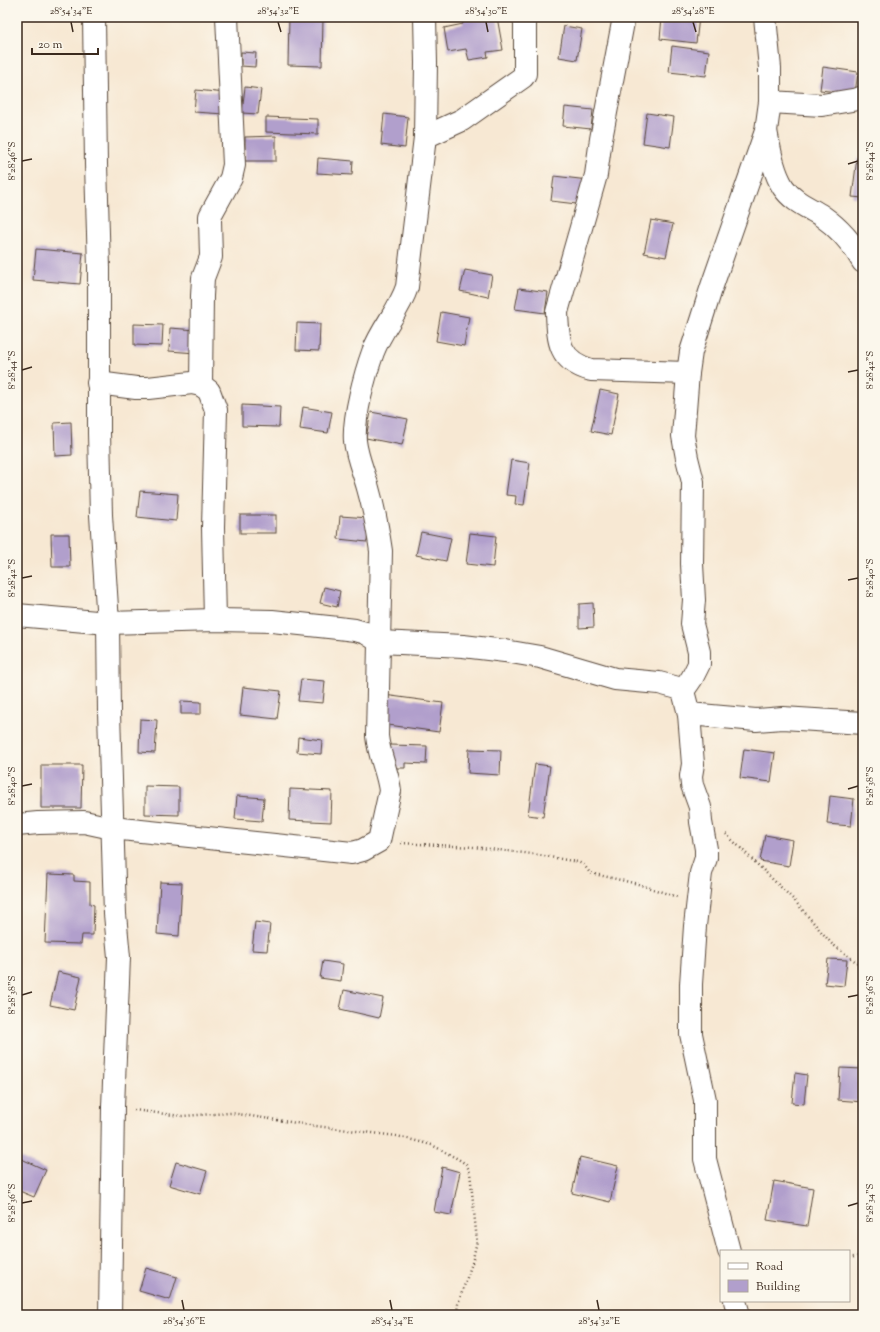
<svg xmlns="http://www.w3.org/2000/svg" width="880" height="1332" font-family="'Sorts Mill Goudy',serif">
<rect width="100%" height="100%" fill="#fbf7ec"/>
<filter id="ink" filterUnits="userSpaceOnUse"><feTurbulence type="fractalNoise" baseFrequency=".025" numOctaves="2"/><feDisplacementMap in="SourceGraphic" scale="8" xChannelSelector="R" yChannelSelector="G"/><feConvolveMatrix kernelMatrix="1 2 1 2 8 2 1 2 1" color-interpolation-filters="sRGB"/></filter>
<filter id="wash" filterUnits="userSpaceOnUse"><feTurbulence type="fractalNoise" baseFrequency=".012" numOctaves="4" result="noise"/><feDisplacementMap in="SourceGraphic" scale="16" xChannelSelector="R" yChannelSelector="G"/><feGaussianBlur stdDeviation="0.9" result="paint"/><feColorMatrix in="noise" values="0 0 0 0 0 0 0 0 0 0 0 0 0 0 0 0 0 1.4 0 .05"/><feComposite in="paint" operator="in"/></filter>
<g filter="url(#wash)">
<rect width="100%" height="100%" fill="#f7e8d3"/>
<g id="blocks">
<!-- building -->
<g fill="#b19fcc">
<polygon points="289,17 323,18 322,66 288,65"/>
<polygon points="462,17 497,17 503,50 487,52 488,57 469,60 466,49 448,52 444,28 463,24"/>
<polygon points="662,17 699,17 696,43 660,39"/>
<polygon points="564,26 582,29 577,60 559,57"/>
<polygon points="672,46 709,51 706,76 669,72"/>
<polygon points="241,52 256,53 255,67 241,66"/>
<polygon points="823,67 858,72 855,94 820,90"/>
<polygon points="245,87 261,89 258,114 242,113"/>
<polygon points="196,90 226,93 224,114 194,112"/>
<polygon points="565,107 593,110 591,129 563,126"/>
<polygon points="647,113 674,117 670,147 643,143"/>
<polygon points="384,114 408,117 405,148 381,145"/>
<polygon points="266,117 318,119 318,134 266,132"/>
<polygon points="276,136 276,161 245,161 245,137"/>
<polygon points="318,158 353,161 352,175 317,173"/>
<polygon points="857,158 863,159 863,198 852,197"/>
<polygon points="554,176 588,180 585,205 551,201"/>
<polygon points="651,220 673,224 666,257 644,253"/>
<polygon points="36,249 83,253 80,284 33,280"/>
<polygon points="465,270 492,275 488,297 460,291"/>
<polygon points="519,288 548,292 545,313 515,309"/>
<polygon points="441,312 469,317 464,346 436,341"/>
<polygon points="297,323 320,324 319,351 296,350"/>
<polygon points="134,324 163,325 162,346 134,345"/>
<polygon points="170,328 197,330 196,353 169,351"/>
<polygon points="600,390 619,394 611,435 591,431"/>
<polygon points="242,405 280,407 279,427 242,426"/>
<polygon points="303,407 332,412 328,433 300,429"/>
<polygon points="371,412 408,419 402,445 366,438"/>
<polygon points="71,422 72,455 55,456 54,423"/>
<polygon points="511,460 530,463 524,505 515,504 516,496 506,495"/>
<polygon points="140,491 178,494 176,521 137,517"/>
<rect x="240" y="515" width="36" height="18"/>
<polygon points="340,516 369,518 367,542 338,539"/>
<polygon points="421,532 451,538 446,561 416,555"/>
<polygon points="470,533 496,536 493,567 466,564"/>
<polygon points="51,534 69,534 70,567 52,567"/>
<polygon points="324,587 340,591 337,607 320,603"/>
<polygon points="593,603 594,627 579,628 579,604"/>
<polygon points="301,679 325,681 323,703 298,701"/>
<polygon points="243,687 281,691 277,719 240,715"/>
<polygon points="384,695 443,703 439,732 381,724"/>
<polygon points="181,701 201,702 201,714 181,714"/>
<polygon points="140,719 157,720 155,753 139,752"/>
<polygon points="298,737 322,740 321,754 297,752"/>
<polygon points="390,745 427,746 426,764 405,763 405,768 390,768"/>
<polygon points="469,749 501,750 500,775 468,773"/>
<polygon points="744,749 775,753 771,782 740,778"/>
<polygon points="535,764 550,766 543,817 528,815"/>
<polygon points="41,765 82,765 81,808 41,808"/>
<polygon points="145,786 179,787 179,815 145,814"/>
<polygon points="290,789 332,791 331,822 289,820"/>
<polygon points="237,796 264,798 262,821 235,819"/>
<polygon points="830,796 854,799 851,826 827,824"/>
<polygon points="765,835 793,840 789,866 760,861"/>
<polygon points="48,874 74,875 74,881 90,882 90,904 94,905 93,935 82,935 81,944 45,943"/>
<polygon points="160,882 182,883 179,936 157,934"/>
<polygon points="255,922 270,924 267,951 252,950"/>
<polygon points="828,959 847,960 844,986 825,984"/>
<polygon points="323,961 343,964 341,981 320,978"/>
<polygon points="58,972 81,977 74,1010 50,1005"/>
<polygon points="344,990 383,998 379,1018 340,1009"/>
<polygon points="840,1068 863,1069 863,1102 838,1100"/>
<polygon points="795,1073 807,1075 804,1104 792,1103"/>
<polygon points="17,1157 46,1170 34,1197 17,1190"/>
<polygon points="580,1157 618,1166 610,1202 572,1193"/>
<polygon points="176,1162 207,1171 200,1194 169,1185"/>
<polygon points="442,1167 460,1172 451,1215 434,1212"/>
<polygon points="774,1181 813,1188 807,1226 767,1220"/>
<polygon points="146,1268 177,1277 170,1300 139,1291"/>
</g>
</g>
</g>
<g filter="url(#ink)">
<use href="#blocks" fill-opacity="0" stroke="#574639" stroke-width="1"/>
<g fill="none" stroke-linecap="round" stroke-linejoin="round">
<defs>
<g id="street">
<polyline points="94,17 96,164 99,268 99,433 101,515 108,623 109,712 115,914 119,957 113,1107 110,1315"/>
<path d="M 624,17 L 601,139 L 596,175 L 557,312 C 558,342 559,361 591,370 L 688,373"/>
<polyline points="770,102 822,105 858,99 863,97"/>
<path d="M 766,131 C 770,150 773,171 783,187 C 793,202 808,207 822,216 C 839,228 853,244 863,262"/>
<polyline points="425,137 462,120 523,77 525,74 525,21 523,17"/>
<polyline points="98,383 136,388 148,388 192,383 201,385 209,391 216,410 213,527 215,620"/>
<polyline points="201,385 202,296 203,278 211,257 210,220 210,216 231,178 234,165 227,17"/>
<polyline points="17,615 108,623 215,620 272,621 338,628 355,630 366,633 380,642 463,646 505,651 540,657 615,679 659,683 678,688 683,691"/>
<polyline points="689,714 756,720 783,718 863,723"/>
<path d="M 17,825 L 38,823 L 84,822 L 112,828 L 352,853 L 363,850 L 379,841 L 390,791 C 388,772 379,756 377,736 L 381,551 C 378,530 374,509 368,488 C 364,473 357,458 355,441 C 353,418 365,374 373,352 C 382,328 399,311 407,287 L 425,137 L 426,63 L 425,17"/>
<polyline points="729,1251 705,1159 705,1100 691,1034 691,984 695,926 701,873 706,858 706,849 701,822 700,807 692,785 691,776 693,764 689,714 683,691 692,678 699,664 699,652 692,624 694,600 692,564 693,482 687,458 683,436 688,373 691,352 712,286 766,131 770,102 770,68 765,17"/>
<polyline points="735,1301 739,1315"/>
</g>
</defs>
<!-- street casing -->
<use href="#street" stroke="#574639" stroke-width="24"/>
<!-- path -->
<g stroke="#574639" stroke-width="2.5" stroke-dasharray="1 3" stroke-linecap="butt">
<polyline points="726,834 793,899 832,944 863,967"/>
<polyline points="401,843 473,847 533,854 578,862 584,865 590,873 638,884 677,897"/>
<polyline points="134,1110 181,1116 231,1113 316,1126 397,1136 432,1145 458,1159 466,1164 470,1172 477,1241 472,1263 458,1304 457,1312 458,1315"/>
<polyline points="849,1258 863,1255"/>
</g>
<!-- street -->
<use href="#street" stroke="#fff" stroke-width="22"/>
</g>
</g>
<!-- ticks -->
<path fill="none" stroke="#3b2a1e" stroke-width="1.5" d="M 71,22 L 73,32M 278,22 L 281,32M 486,22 L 488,32M 693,22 L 696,32M 22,161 L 32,159M 848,164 L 858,161M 22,370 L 32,367M 848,372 L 858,370M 22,578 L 32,576M 848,580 L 858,578M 22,786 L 32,784M 848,789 L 858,786M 22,995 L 32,992M 848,997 L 858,995M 22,1203 L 32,1201M 848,1206 L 858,1203M 182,1300 L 184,1310M 390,1300 L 392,1310M 597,1300 L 599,1310"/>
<!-- margin -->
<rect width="880" height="1332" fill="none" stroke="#fbf7ec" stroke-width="44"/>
<!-- legend -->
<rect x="720" y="1250" width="130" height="52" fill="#fbf7ec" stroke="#aea59a"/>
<rect x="728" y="1263" width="20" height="6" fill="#ffffff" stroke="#aea59a"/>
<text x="756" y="1270" font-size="12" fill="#3b2a1e">Road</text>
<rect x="728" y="1280" width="20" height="12" fill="#b19fcc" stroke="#aea59a"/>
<text x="756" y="1290" font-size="12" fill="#3b2a1e">Building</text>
<!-- scale -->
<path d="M32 48v6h66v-6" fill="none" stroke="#3b2a1e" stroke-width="2"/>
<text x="38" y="48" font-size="12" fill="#3b2a1e" stroke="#fbf7ec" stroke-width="3" paint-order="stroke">20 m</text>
<rect x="22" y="22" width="836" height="1288" fill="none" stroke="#3b2a1e" stroke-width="1.5"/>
<g font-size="10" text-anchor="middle" fill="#3b2a1e">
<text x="71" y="14">28°54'34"E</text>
<text x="278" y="14">28°54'32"E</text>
<text x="486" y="14">28°54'30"E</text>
<text x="693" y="14">28°54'28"E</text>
<text transform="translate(869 161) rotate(-90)" y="4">8°28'44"S</text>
<text transform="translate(11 161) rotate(-90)" y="4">8°28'46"S</text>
<text transform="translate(869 370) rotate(-90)" y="4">8°28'42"S</text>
<text transform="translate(11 370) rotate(-90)" y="4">8°28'44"S</text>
<text transform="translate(869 578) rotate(-90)" y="4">8°28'40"S</text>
<text transform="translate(11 578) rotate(-90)" y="4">8°28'42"S</text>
<text transform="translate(869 786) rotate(-90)" y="4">8°28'38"S</text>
<text transform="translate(11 786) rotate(-90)" y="4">8°28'40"S</text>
<text transform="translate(869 995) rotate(-90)" y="4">8°28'36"S</text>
<text transform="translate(11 995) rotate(-90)" y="4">8°28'38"S</text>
<text transform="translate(869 1203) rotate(-90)" y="4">8°28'34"S</text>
<text transform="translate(11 1203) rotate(-90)" y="4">8°28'36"S</text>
<text x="184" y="1324">28°54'36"E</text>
<text x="392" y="1324">28°54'34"E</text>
<text x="599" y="1324">28°54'32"E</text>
</g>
</svg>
